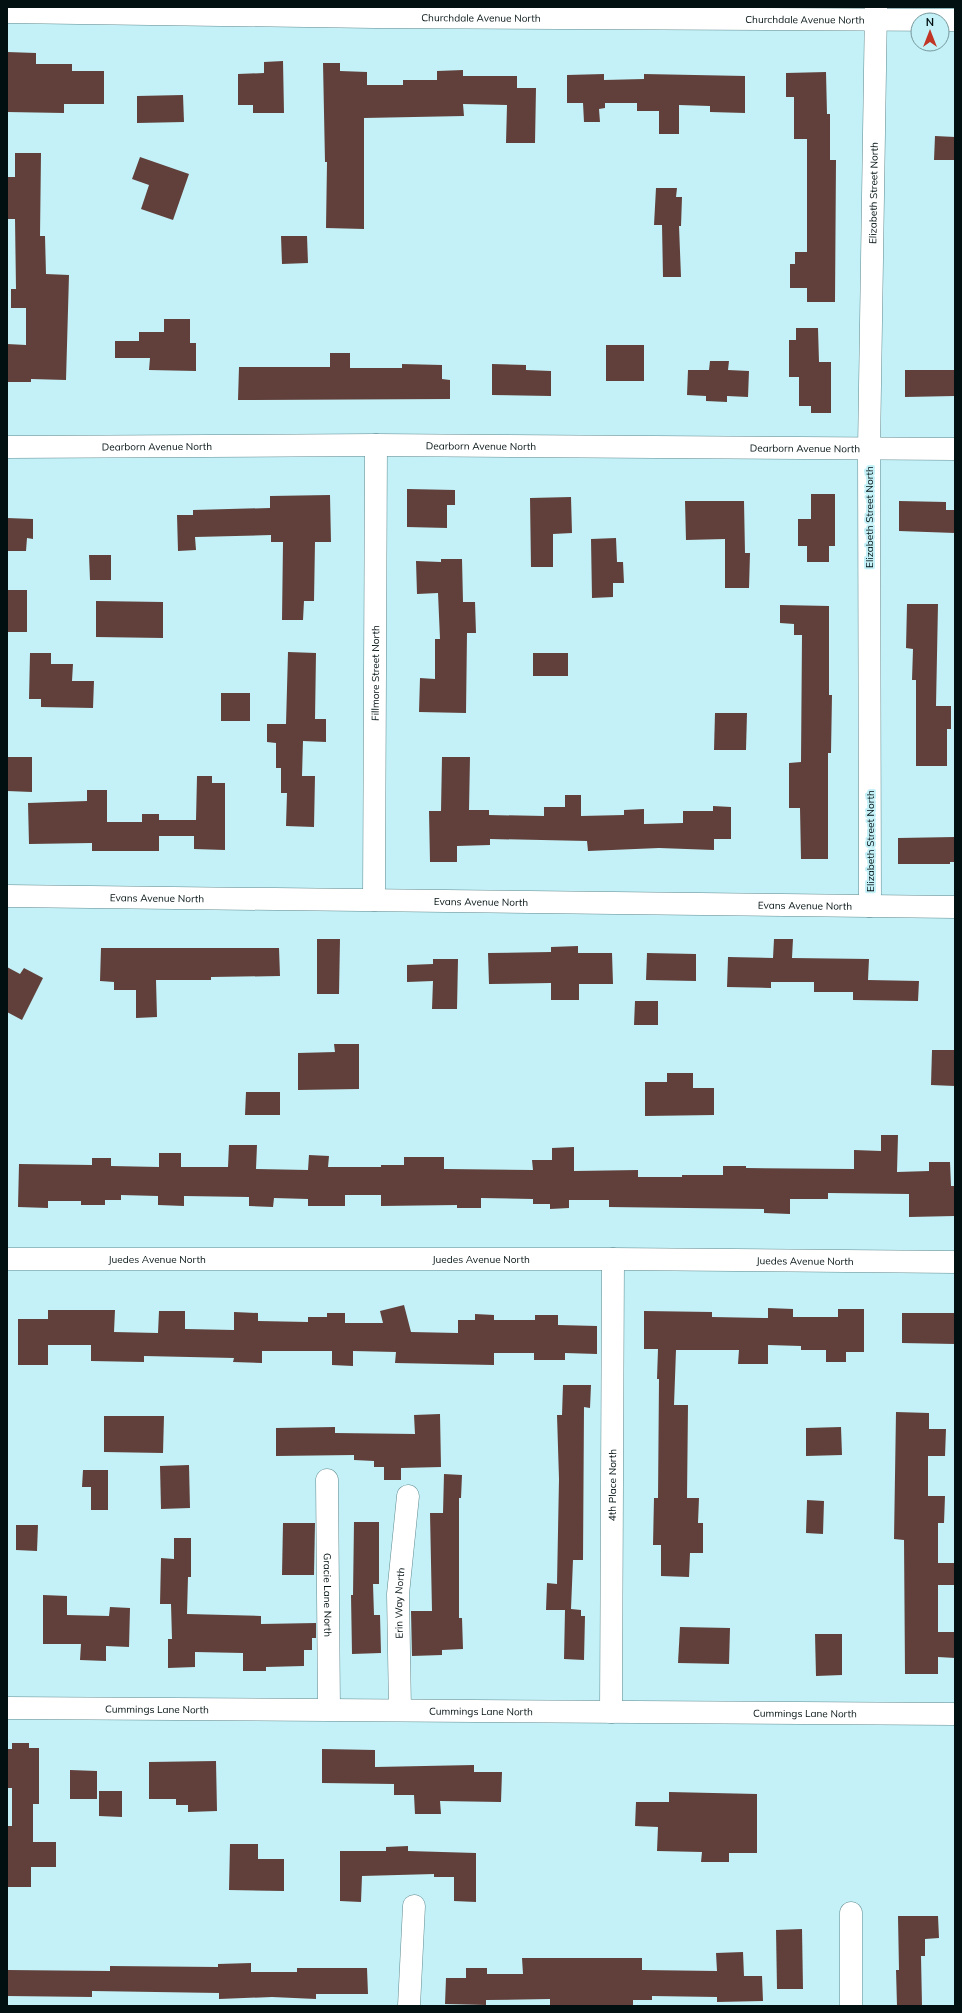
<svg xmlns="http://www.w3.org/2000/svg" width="962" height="2013" font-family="Mulish,sans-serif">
<rect width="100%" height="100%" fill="#c4f1f7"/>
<!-- building -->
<g fill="#61403b">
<polygon points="7,52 36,53 36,64 72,64 72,71 104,71 104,104 64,104 64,113 7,112"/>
<polygon points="283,61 284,113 253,113 253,105 238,105 238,74 264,73 264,62"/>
<polygon points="323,63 340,63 340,71 367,72 367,85 403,85 403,80 437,80 437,71 463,70 463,76 517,76 517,88 536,88 535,143 506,143 507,105 463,104 464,116 364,118 364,229 326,228 327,162 325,162"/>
<polygon points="826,72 827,114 830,114 830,160 836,160 835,302 807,302 807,288 790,288 790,264 795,264 795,252 807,252 807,139 794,139 794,97 786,97 786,73"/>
<polygon points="604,74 604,80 644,79 644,74 745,76 745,113 710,112 710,106 679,105 679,134 659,134 659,111 637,111 637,103 605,103 605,108 599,109 600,122 584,122 583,103 567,103 567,75"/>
<polygon points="183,95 184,122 137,123 137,96"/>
<polygon points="935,136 955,137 955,160 934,160"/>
<polygon points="15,153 41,153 40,236 45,236 46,274 69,275 66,380 31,379 31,382 7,382 7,344 26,345 26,308 11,308 11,289 16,289 15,219 7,219 7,177 15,177"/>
<polygon points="140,157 189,174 173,220 141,209 149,185 132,179"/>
<polygon points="656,188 677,188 676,197 682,197 681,226 679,226 681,277 663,277 662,225 654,225"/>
<polygon points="281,236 307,236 308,263 282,264"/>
<polygon points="164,319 190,319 190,343 196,343 196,371 149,370 150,358 115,358 115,341 139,341 139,332 164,332"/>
<polygon points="796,328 818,328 819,362 831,362 831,413 811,413 811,406 799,406 799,377 789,377 789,340 796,340"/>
<rect x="606" y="345" width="38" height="36"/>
<polygon points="330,353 350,353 350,368 402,368 402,364 442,365 442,379 450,380 450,399 238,400 239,367 330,367"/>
<polygon points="710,361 729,361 728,370 749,371 748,397 727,396 727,402 706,401 706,396 687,395 688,370 709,370"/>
<polygon points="492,364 526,365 526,370 551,371 551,396 492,395"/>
<polygon points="905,370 955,370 955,396 905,397"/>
<polygon points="407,489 455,490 455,505 447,505 447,528 407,527"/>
<polygon points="811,494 835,494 835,546 829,546 829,562 807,562 807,546 798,546 798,519 811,519"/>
<polygon points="330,495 331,542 315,542 314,601 304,601 303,620 282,620 283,542 271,542 271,535 195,537 196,550 178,551 177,515 193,515 193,510 270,508 270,496"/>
<polygon points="571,497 572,533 553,534 553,567 531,567 530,498"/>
<polygon points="685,501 744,501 745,553 750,553 749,588 725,588 725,539 686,540"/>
<polygon points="899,501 946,502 946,510 955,510 955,533 899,531"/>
<polygon points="7,518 33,519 33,539 27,538 26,551 7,551"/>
<polygon points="616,538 617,562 623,562 624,583 613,583 613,597 592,598 591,539"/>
<polygon points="89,555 111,555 111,580 90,580"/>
<polygon points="441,559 462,559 463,602 475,602 476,633 467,633 466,713 419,712 420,678 435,679 435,639 440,639 438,593 417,594 416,561 441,562"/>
<rect x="7" y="590" width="20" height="42"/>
<polygon points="96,601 163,602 163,638 96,637"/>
<polygon points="907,604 938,604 936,706 951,706 951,729 947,729 947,766 916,766 916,680 912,680 913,649 906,648"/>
<polygon points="780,605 829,606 829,695 832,695 831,753 828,753 828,859 801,859 800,808 789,808 789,763 801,762 802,635 794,635 794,624 780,623"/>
<polygon points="288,652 316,653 315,719 326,719 326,742 303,741 302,776 315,776 314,827 286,826 287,793 281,793 281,768 276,768 276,743 267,742 267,724 286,724"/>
<polygon points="30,653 51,653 51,664 73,664 72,681 94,681 93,708 41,707 41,699 29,699"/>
<rect x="533" y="653" width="35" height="23"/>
<rect x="221" y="693" width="29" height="28"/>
<polygon points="715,713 747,713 746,750 714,750"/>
<polygon points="7,757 32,757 32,792 7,791"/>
<polygon points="442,757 470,757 469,810 489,810 489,815 544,816 544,807 565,807 565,795 581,795 581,816 624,815 624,810 644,809 644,824 683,823 683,811 713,811 713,806 731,807 731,839 714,839 714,850 659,848 588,851 587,841 490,839 490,845 457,846 457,862 430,862 429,811 441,811"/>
<polygon points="197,776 212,776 212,783 225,783 225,850 194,849 194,836 159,836 159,851 92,851 92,843 29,844 28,803 87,801 87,790 107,790 107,822 142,822 142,814 159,814 159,820 196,820"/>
<polygon points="955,837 955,862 950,862 950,864 898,864 898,838"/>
<polygon points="317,939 340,939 339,994 317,994"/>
<polygon points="774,939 793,939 792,958 869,959 868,980 919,981 918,1001 853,1000 853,992 814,992 814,982 771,982 771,988 727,987 728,957 773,958"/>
<polygon points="578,946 578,953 612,953 613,984 579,984 579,1000 551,1000 551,983 489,984 488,953 551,952 551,947"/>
<polygon points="101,948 279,948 280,976 211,977 211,980 156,980 157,1017 136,1018 136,990 114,990 114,982 100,981"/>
<polygon points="647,953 696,954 696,981 646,980"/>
<polygon points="433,959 458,959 457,1009 432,1009 433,981 407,982 407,965 433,964"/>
<polygon points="7,967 20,974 24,968 43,978 22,1020 7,1012"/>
<polygon points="635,1001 658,1001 658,1025 634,1025"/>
<polygon points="334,1044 359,1044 359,1089 298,1090 298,1053 335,1052"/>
<polygon points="932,1050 955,1050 955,1086 931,1085"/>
<polygon points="667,1073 693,1073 693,1088 714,1088 714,1115 645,1116 645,1082 667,1082"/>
<polygon points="246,1092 280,1092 280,1115 245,1115"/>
<polygon points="881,1135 898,1135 897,1172 929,1171 929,1162 950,1162 951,1186 955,1186 955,1216 909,1217 909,1194 828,1193 828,1199 790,1199 790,1214 764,1213 764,1209 609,1207 609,1200 569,1200 569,1208 550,1209 550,1204 533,1204 533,1199 481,1198 481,1208 457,1208 457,1205 381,1206 381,1195 345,1195 345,1206 308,1206 308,1199 274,1198 273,1207 249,1206 249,1197 184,1196 184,1206 158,1205 158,1196 121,1195 121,1200 105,1200 105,1205 81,1205 81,1201 48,1201 48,1208 18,1207 19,1164 92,1165 92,1158 111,1158 111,1166 159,1167 159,1153 181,1153 181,1167 228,1167 229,1145 257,1145 256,1169 308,1170 309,1155 329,1156 328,1167 381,1167 381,1165 404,1165 404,1157 444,1157 444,1169 533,1170 532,1160 552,1160 552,1148 574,1147 574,1171 638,1170 638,1177 682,1177 682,1175 723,1175 723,1166 746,1166 746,1168 854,1169 854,1150 881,1151"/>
<polygon points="404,1305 411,1332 458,1333 458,1320 475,1320 475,1314 494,1315 494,1320 535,1320 535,1315 558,1315 558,1325 597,1326 597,1354 565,1353 565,1360 534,1360 534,1353 494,1353 494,1365 395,1363 396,1352 353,1351 353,1366 332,1365 332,1351 262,1351 262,1363 233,1362 234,1358 144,1356 144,1362 91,1361 91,1345 48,1345 48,1365 18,1365 18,1319 48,1319 48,1310 115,1310 114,1332 158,1333 159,1311 185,1311 185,1329 234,1330 234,1312 258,1313 258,1321 308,1322 308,1317 327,1317 327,1313 345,1313 345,1323 383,1323 380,1311"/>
<polygon points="768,1308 793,1309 793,1317 838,1317 838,1309 864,1309 864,1352 846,1352 846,1362 826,1362 826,1350 801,1350 801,1346 768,1345 768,1364 738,1364 739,1350 676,1350 674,1405 688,1405 687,1498 699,1498 698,1523 703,1523 703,1553 690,1553 689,1577 661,1576 661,1545 653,1545 654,1498 658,1498 659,1379 657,1379 658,1349 644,1349 644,1311 712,1312 712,1317 768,1318"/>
<polygon points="902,1313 955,1313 955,1344 902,1343"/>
<polygon points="563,1385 591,1385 590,1408 584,1407 583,1560 573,1560 571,1609 581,1610 581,1616 585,1616 584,1660 564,1659 565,1610 546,1610 547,1583 557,1584 559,1479 557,1415 562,1415"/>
<polygon points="896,1412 929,1413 929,1429 946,1429 945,1456 928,1456 928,1496 945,1496 944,1523 938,1523 938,1563 955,1563 955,1585 938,1585 938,1632 955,1632 955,1658 938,1657 938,1674 905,1674 904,1540 894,1539"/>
<polygon points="440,1414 441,1467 401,1468 401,1480 384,1480 384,1467 374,1467 374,1461 354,1460 354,1455 276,1456 276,1428 335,1427 335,1433 415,1434 414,1415"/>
<polygon points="104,1416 164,1416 163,1453 104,1452"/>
<polygon points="841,1427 842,1455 806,1456 806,1428"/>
<polygon points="189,1465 190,1508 161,1509 160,1466"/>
<polygon points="83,1470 108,1470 108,1510 91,1510 91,1487 82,1487"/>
<polygon points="444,1474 462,1475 461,1498 459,1498 459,1618 462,1618 463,1649 442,1650 442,1655 412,1656 411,1611 432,1611 430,1513 443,1513"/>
<polygon points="807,1500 824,1501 823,1534 806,1533"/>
<polygon points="354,1522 379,1522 379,1584 373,1584 374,1615 380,1615 381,1653 352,1654 351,1595 353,1595"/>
<polygon points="283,1523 315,1523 314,1575 282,1575"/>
<polygon points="16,1525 38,1525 37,1551 16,1550"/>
<polygon points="174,1538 191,1538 191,1577 188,1577 187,1614 261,1616 261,1624 316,1623 316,1638 312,1638 312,1650 304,1650 304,1666 266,1667 266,1671 243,1671 243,1653 195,1652 195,1667 168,1668 168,1639 172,1639 171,1604 160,1604 161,1558 174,1559"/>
<polygon points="43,1595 67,1596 67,1615 109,1616 110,1607 130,1608 129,1647 106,1646 106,1661 80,1660 81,1644 43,1644"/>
<polygon points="680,1627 730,1628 729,1664 678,1663"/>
<polygon points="815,1634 842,1634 842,1675 816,1676"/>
<polygon points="12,1743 29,1743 29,1748 39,1748 39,1804 33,1804 33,1842 56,1842 56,1867 31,1867 31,1887 7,1887 7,1826 12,1826 12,1788 7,1788 7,1749 12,1749"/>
<polygon points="322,1749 375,1750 375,1767 474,1765 474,1772 502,1772 501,1802 440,1801 441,1814 415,1814 414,1795 394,1795 394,1784 322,1783"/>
<polygon points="216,1761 217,1811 188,1812 188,1805 176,1805 176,1799 149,1799 149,1762"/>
<polygon points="70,1770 97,1771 97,1799 70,1799"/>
<polygon points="99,1791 122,1791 122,1817 99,1816"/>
<polygon points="669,1792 757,1794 757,1853 729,1853 729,1862 701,1862 702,1852 657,1851 658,1827 635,1826 636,1802 669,1802"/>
<polygon points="230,1844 258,1844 258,1859 284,1859 284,1891 229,1890"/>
<polygon points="408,1846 408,1851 476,1853 476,1902 454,1901 454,1877 434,1877 434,1874 362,1876 361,1902 340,1901 340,1851 386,1851 386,1847"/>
<polygon points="898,1916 938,1916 939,1938 925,1939 925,1956 921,1956 922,2006 897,2006 896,1970 899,1970"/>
<polygon points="802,1929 803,1989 777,1989 776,1930"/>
<polygon points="743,1952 744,1976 762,1976 763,2001 717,2002 717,1997 652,1996 652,2000 633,2000 633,2006 550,2005 550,1999 486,2000 486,2005 445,2004 446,1978 466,1978 466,1968 487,1968 487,1974 523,1974 522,1958 642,1958 642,1970 717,1971 716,1953"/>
<polygon points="251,1963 251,1972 297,1972 297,1968 367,1968 368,1994 316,1994 316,1999 272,1997 219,1999 219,1993 92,1991 92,1997 7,1996 7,1970 110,1971 110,1966 218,1967 218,1964"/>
</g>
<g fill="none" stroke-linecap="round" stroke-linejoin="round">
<defs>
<g id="street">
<path id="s1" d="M 7,12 L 374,17 L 955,20"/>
<path id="s2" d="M 7,447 L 376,445 L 955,449"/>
<path id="s3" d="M 7,896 L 955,907"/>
<path id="s4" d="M 374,900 L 376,445"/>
<path id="s5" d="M 870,906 L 869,449 L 876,7"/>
<path id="s6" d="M 7,1259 L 613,1259 L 955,1262"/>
<path id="s7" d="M 327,1480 L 329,1709"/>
<path id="s8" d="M 400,1710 L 398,1594 L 408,1496"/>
<path id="s9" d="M 611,1712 L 613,1259"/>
<polyline points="851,1913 851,2006"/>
<polyline points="409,2006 414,1906"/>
</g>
<g id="secondary">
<path id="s10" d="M 7,1708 L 955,1714"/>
</g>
</defs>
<!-- street casing -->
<use href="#street" stroke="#5f8a8f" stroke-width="23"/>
<!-- secondary casing -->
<use href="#secondary" stroke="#5f8a8f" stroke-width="23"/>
<!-- street -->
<use href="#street" stroke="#fff" stroke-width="22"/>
<!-- secondary -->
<use href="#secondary" stroke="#fff" stroke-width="22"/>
</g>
<g text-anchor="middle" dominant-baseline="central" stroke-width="4" stroke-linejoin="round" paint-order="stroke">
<!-- street labels -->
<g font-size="10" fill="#021012" stroke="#c4f1f7">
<text stroke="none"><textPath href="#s1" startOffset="474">Churchdale Avenue North</textPath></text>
<text stroke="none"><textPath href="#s1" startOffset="798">Churchdale Avenue North</textPath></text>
<text stroke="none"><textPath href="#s5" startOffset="713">Elizabeth Street North</textPath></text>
<text stroke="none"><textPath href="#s2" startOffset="150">Dearborn Avenue North</textPath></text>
<text stroke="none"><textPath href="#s2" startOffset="474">Dearborn Avenue North</textPath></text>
<text stroke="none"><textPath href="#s2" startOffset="798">Dearborn Avenue North</textPath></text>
<text transform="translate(869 517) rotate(-90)">Elizabeth Street North</text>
<text stroke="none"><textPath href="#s4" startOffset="227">Fillmore Street North</textPath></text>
<text transform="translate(870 841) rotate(-90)">Elizabeth Street North</text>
<text stroke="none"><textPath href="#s3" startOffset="150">Evans Avenue North</textPath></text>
<text stroke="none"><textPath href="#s3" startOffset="474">Evans Avenue North</textPath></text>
<text stroke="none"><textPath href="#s3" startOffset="798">Evans Avenue North</textPath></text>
<text stroke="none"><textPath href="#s6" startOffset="150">Juedes Avenue North</textPath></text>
<text stroke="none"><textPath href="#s6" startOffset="474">Juedes Avenue North</textPath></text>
<text stroke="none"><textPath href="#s6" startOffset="798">Juedes Avenue North</textPath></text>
<text stroke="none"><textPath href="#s9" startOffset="227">4th Place North</textPath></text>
<text stroke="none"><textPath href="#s7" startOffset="115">Gracie Lane North</textPath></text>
<text stroke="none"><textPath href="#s8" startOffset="107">Erin Way North</textPath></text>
<text stroke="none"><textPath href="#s10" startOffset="150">Cummings Lane North</textPath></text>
<text stroke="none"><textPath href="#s10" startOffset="474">Cummings Lane North</textPath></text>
<text stroke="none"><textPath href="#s10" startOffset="798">Cummings Lane North</textPath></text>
</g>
</g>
<!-- border -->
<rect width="962" height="2013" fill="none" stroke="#021012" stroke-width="16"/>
<!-- north arrow -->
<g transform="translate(930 32)"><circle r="19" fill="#c4f1f7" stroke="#76979b"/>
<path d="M0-3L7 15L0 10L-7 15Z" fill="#c13526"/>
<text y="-6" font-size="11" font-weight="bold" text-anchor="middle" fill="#021012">N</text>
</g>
</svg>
